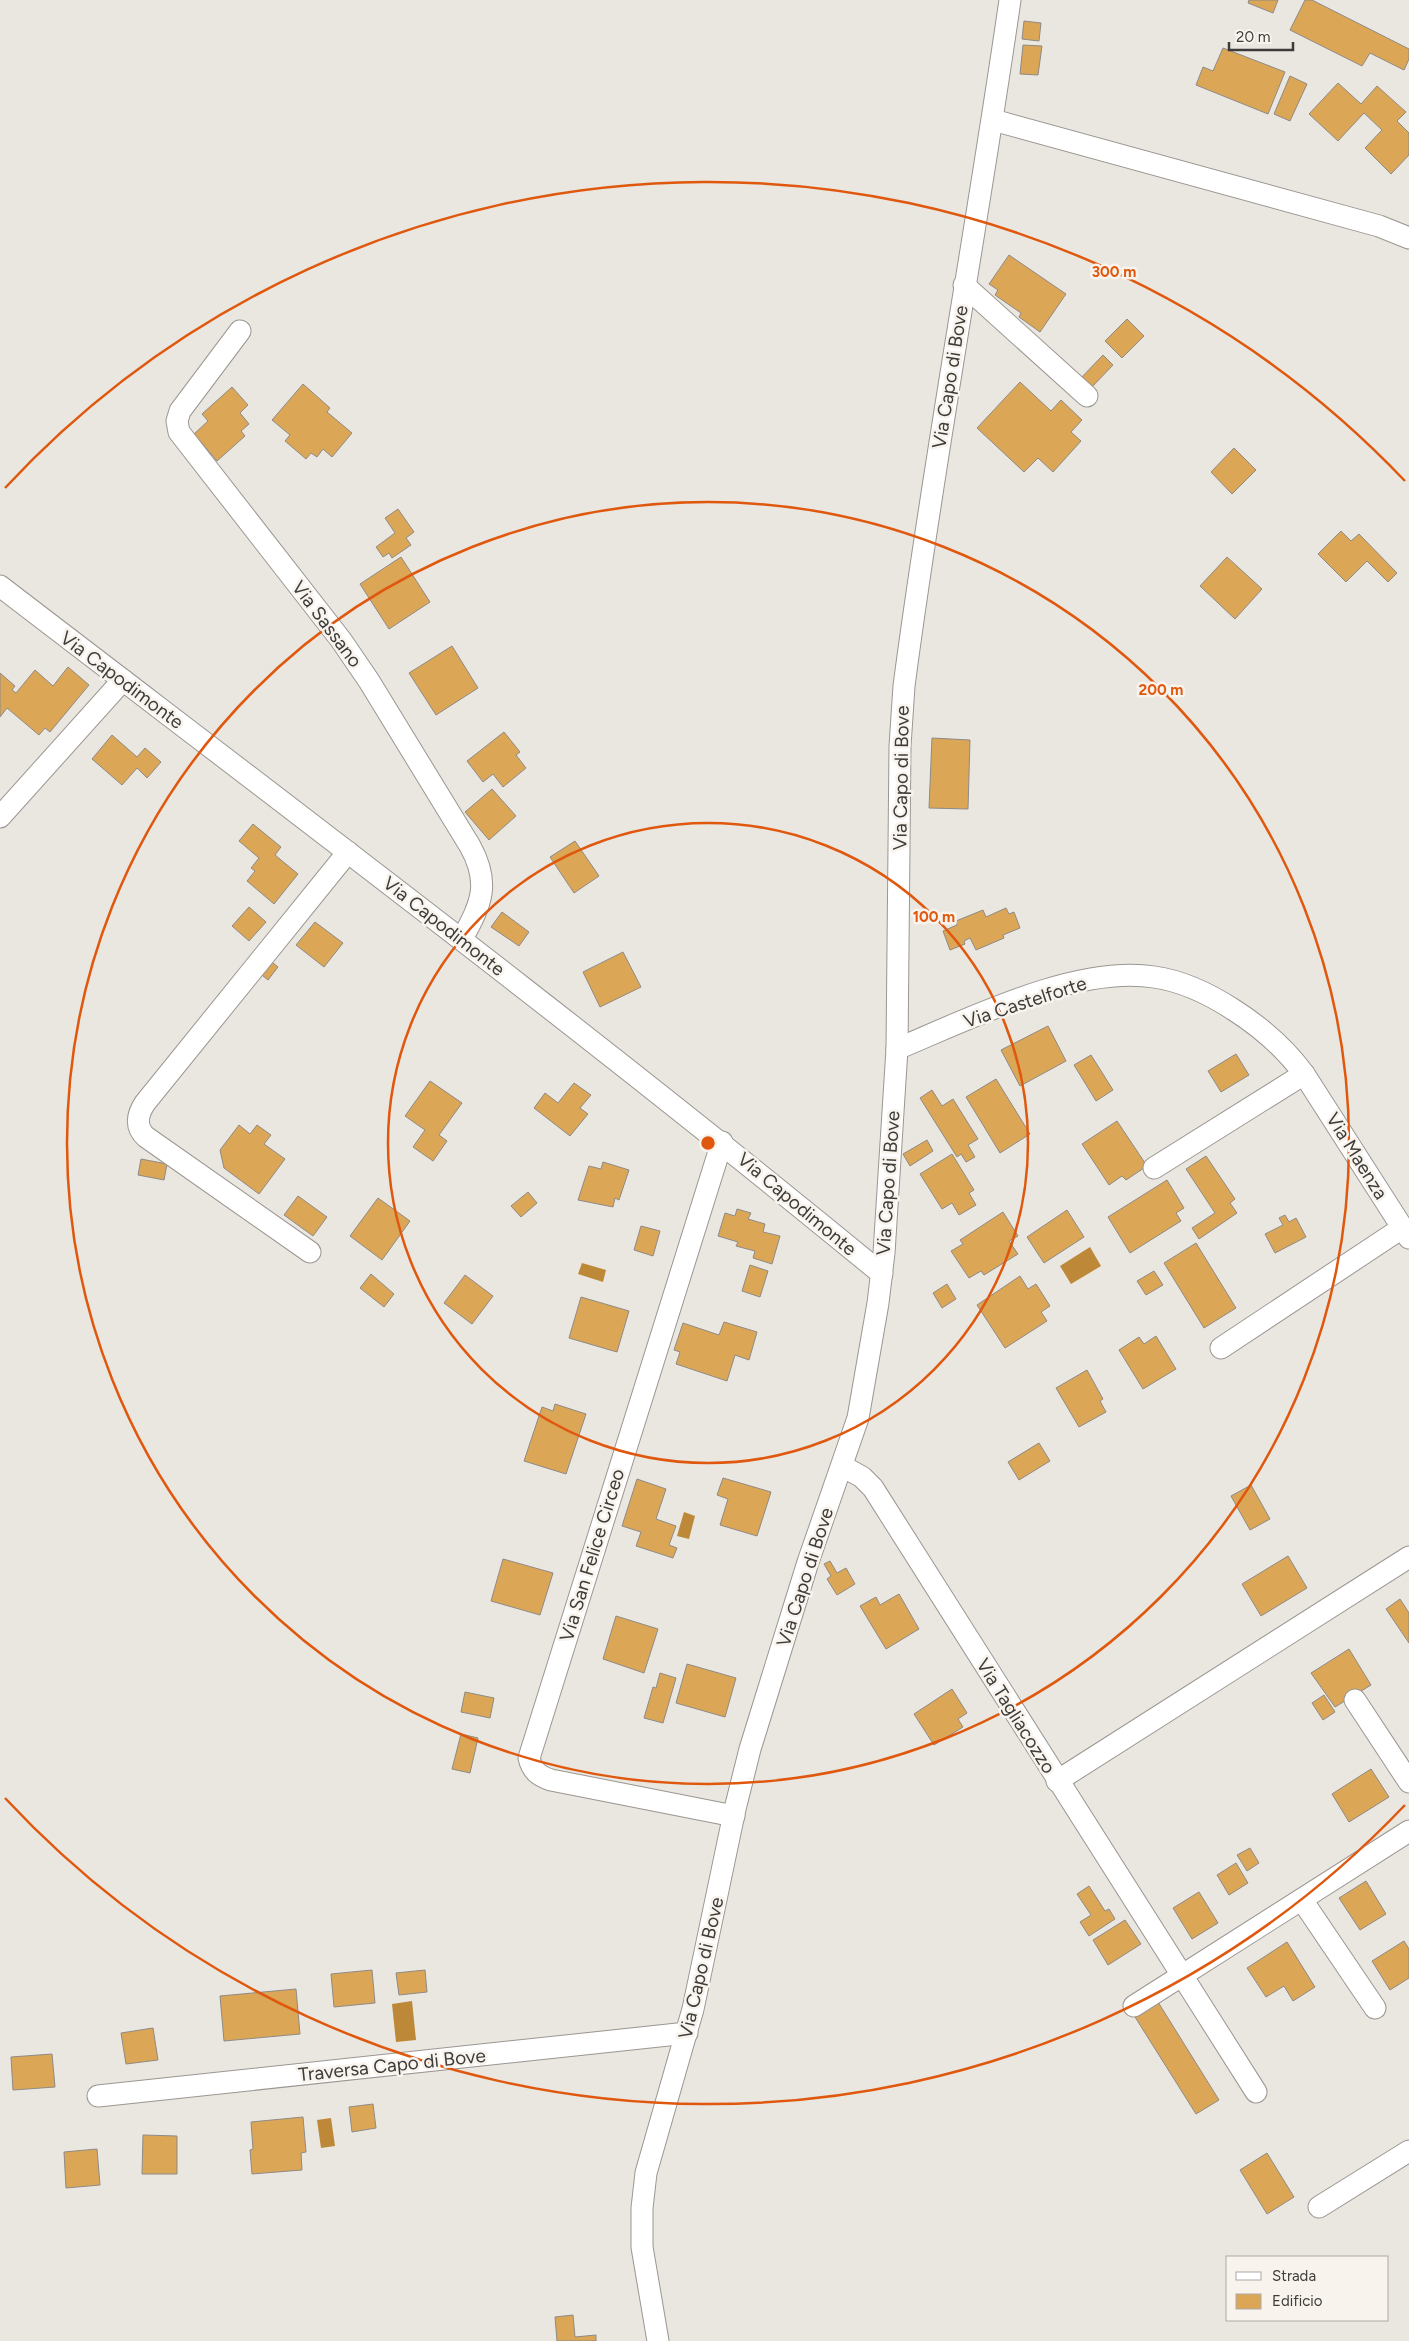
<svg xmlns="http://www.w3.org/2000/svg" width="1409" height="2341" font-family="Figtree,sans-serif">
<rect width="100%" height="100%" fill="#eae6e0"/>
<!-- water -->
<g fill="#bd8837">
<polygon points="1090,1247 1101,1266 1071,1284 1060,1266"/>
<polygon points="582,1263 606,1270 603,1282 578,1274"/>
<polygon points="684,1512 695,1516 689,1539 677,1536"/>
<polygon points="412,2001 416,2040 396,2042 392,2004"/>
<polygon points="331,2118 335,2146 321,2148 317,2120"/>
</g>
<!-- building -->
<g fill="#dca657" stroke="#8e8a85">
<polygon points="1249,0 1278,0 1273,13 1248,3"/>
<polygon points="1305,0 1312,0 1409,49 1409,59 1404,70 1370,53 1362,66 1290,30"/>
<polygon points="1024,21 1041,23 1039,41 1022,39"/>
<polygon points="1023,45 1042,46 1038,75 1020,74"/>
<polygon points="1223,48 1285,72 1268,114 1196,85 1203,67 1213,71"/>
<polygon points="1290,76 1307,84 1290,121 1274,114"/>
<polygon points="1338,83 1361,104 1377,86 1406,112 1397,121 1409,133 1409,155 1391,174 1365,148 1382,130 1364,113 1338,141 1309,114"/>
<polygon points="1009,255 1066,294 1040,332 1019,317 1021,313 995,295 998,290 989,284"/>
<polygon points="1127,319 1144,336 1122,358 1105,341"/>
<polygon points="1103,355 1113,365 1089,390 1079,380"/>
<polygon points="1020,382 1051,411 1061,400 1082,420 1071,432 1081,441 1053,472 1038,458 1024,472 977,428"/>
<polygon points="303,384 330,408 327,412 352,433 332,457 323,449 317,457 311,453 306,459 285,441 290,435 272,420"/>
<polygon points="232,387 248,405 240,413 249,424 241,431 245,436 217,461 194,434 208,421 202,414"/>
<polygon points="1234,448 1256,470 1232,494 1211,472"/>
<polygon points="398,509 414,532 406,538 411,545 392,558 389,553 383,557 376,547 395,533 385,518"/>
<polygon points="1341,531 1351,541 1359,534 1397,573 1388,582 1367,561 1346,582 1318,554"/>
<polygon points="401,557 430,602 389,629 360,584"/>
<polygon points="1227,557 1262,589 1235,619 1200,586"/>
<polygon points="452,646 478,688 436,715 409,673"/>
<polygon points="68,667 89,685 50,732 45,728 39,735 7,708 0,717 0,673 15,686 12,690 16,693 35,670 53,686"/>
<polygon points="504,732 520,752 516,755 526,768 503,787 493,774 483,782 467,761"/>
<polygon points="112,735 137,757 145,748 161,762 147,778 137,768 122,785 92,759"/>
<polygon points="932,738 970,740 968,809 929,808"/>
<polygon points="492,789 516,816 489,840 465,812"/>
<polygon points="253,824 281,847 275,855 298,874 274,904 247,881 255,871 251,868 259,858 239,841"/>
<polygon points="575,841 599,876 574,893 550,857"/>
<polygon points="249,907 266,922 249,941 232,926"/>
<polygon points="1006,908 1009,914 1014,912 1020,928 1003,935 1004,938 976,950 970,938 964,941 965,944 950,950 943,931 957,925 956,921 983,910 986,917"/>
<polygon points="502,912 529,932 519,946 491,927"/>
<polygon points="315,922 343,943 324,967 296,945"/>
<polygon points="623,952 641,987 600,1007 583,972"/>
<polygon points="267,958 278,967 268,980 257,971"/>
<polygon points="1048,1026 1066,1061 1020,1086 1001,1050"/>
<polygon points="1236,1054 1249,1075 1221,1092 1208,1071"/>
<polygon points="1091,1055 1113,1090 1096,1101 1074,1065"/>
<polygon points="996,1079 1030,1134 1000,1153 966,1097"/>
<polygon points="430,1081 462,1103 439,1135 447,1141 433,1161 413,1147 425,1130 405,1116"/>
<polygon points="574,1083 591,1095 580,1108 588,1114 570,1136 534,1108 545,1093 558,1103"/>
<polygon points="932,1090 942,1106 953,1099 978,1139 968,1145 975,1157 966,1162 961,1154 957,1157 920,1098"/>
<polygon points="1117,1121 1147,1166 1126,1180 1122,1176 1109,1185 1082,1144"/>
<polygon points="239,1125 250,1134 257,1125 271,1135 264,1144 285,1159 259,1194 224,1168 220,1150"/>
<polygon points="927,1140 933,1151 910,1166 903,1154"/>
<polygon points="952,1154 974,1190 969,1193 976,1205 959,1215 952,1203 942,1209 920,1174"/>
<polygon points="1206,1156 1235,1199 1230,1203 1237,1213 1199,1239 1192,1228 1215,1213 1186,1169"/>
<polygon points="141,1159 167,1164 164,1180 138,1175"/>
<polygon points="603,1162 629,1170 619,1200 615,1198 613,1207 578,1200 589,1166 601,1169"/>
<polygon points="1167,1180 1184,1208 1176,1213 1181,1221 1130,1253 1108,1217"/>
<polygon points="528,1192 537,1203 521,1217 511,1206"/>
<polygon points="298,1196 327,1217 313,1236 284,1215"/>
<polygon points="378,1198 410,1221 382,1260 350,1236"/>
<polygon points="737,1209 751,1213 748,1219 765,1224 763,1232 780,1236 772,1264 753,1258 755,1251 736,1246 738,1242 718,1236 725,1213 735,1216"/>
<polygon points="1067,1210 1084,1237 1044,1263 1027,1237"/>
<polygon points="1003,1212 1018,1236 1009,1241 1018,1254 984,1275 981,1271 969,1278 951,1251 963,1244 960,1240"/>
<polygon points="1285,1215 1289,1222 1296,1218 1306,1237 1275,1253 1265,1234 1283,1225 1279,1218"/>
<polygon points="641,1226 660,1231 653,1256 634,1250"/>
<polygon points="1196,1243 1236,1308 1204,1328 1164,1263"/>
<polygon points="750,1265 768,1271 760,1297 742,1291"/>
<polygon points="1154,1271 1163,1285 1146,1295 1137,1281"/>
<polygon points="371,1274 394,1294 384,1307 360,1288"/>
<polygon points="465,1275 493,1296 472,1324 444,1303"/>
<polygon points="1020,1276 1028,1289 1036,1284 1050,1306 1041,1312 1047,1321 1005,1348 977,1305"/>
<polygon points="947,1284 956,1299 942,1308 933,1293"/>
<polygon points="581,1297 629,1311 617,1352 569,1338"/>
<polygon points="724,1322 757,1332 749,1360 735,1355 727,1381 676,1364 680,1352 674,1350 683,1323 719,1335"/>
<polygon points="1156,1336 1176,1369 1143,1389 1119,1350 1139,1337 1144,1344"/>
<polygon points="1087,1370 1103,1399 1100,1401 1106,1412 1079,1427 1056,1388"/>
<polygon points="555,1404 586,1414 566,1474 524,1461 542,1407 553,1411"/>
<polygon points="1039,1443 1050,1461 1019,1480 1008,1462"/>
<polygon points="723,1478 771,1492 757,1536 720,1525 728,1499 717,1495"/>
<polygon points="637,1479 666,1489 656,1519 676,1526 669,1545 677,1548 673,1558 636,1546 641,1532 622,1526"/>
<polygon points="1251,1485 1270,1519 1250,1530 1231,1496"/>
<polygon points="1288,1556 1307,1588 1261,1616 1242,1584"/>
<polygon points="503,1559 553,1573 540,1615 491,1601"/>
<polygon points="830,1561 837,1573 846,1568 855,1584 837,1595 827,1579 831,1576 824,1564"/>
<polygon points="899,1594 919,1629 886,1649 860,1606 876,1597 880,1605"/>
<polygon points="1400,1599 1409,1613 1409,1643 1386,1609"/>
<polygon points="616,1616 658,1629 644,1673 603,1659"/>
<polygon points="1349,1649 1371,1685 1335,1707 1311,1673"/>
<polygon points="687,1664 736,1678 725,1717 676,1703"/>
<polygon points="660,1673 676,1678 663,1723 644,1718 653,1687 656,1688"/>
<polygon points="952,1689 967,1713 958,1719 963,1727 934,1745 914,1714"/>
<polygon points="465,1692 494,1698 490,1718 461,1712"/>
<polygon points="1324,1695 1335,1712 1323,1720 1312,1703"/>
<polygon points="461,1734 478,1738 470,1773 452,1769"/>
<polygon points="1371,1769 1389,1797 1349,1822 1332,1794"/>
<polygon points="1250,1848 1259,1863 1247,1871 1237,1855"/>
<polygon points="1236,1863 1248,1883 1229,1895 1217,1875"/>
<polygon points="1366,1881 1386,1914 1360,1930 1339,1898"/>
<polygon points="1089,1886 1105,1911 1109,1909 1115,1919 1089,1936 1080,1922 1091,1915 1077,1894"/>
<polygon points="1199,1892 1218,1923 1192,1939 1173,1908"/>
<polygon points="1125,1920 1141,1944 1108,1965 1093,1940"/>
<polygon points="1404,1941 1409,1949 1409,1978 1390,1990 1372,1961"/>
<polygon points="1287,1942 1315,1987 1293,2001 1284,1986 1266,1997 1247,1968"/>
<polygon points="372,1970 375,2003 334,2007 331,1974"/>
<polygon points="425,1970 427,1992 399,1995 396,1973"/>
<polygon points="296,1989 300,2034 224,2041 220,1996"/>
<polygon points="1158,2002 1219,2100 1196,2114 1135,2017"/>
<polygon points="153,2028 158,2060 126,2064 121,2033"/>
<polygon points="52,2054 55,2087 13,2090 11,2057"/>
<polygon points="373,2104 376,2128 352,2132 349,2107"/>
<polygon points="303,2117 306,2152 301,2153 302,2170 252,2174 250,2150 253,2149 251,2122"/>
<polygon points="143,2135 177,2136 177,2174 142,2174"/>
<polygon points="97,2149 100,2185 66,2188 64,2152"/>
<polygon points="1267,2153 1294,2197 1267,2214 1240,2170"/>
<polygon points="573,2315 575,2337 596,2335 596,2341 557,2341 555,2317"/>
</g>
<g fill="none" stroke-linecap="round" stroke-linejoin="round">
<defs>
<g id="minor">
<polyline points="993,120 1379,226 1409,238"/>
<polyline points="964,285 1087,396"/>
<path d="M 240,331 L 180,411 L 177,421 L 179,432 L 341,640 L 369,681 L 470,846 C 491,884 481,904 462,939"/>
<path d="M 0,586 C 296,813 594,1037 882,1274"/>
<polyline points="0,817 123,680"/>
<path d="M 897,1049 C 969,1019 1076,965 1154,977 C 1183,981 1211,995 1234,1010 C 1262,1028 1285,1048 1304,1074 L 1409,1238"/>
<path d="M 722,1142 L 529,1758 C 532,1771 539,1776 551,1780 L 734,1816"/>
<polyline points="1154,1168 1304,1074"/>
<path d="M 310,1252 L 146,1137 C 135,1127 137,1115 145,1103 L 348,852"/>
<polyline points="1221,1348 1402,1228"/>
<polyline points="842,1466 862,1477 873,1488 1256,2092"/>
<polyline points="1355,1700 1409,1782"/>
<polyline points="1057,1781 1409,1557"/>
<polyline points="1302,1900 1375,2008"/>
<polyline points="1134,2006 1409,1831"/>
<polyline points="98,2096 687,2033"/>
<polyline points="1319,2207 1409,2151"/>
<path d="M 658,2341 L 642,2247 L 642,2208 L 646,2173 L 693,2009 L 735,1809 L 750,1749 L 808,1562 L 858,1418 L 878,1303 L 884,1253 L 897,1049 L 900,746 L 904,686 C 934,457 977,229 1010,0"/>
</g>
</defs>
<!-- minor casing -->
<use href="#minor" stroke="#9b9691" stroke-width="23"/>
<!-- minor -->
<use href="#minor" stroke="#fff" stroke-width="21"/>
</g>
<!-- distance rings -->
<g fill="none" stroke="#df580e" stroke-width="2.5">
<circle cx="708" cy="1143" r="320"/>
<circle cx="708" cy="1143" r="641"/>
<path d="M1405 1805A961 961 0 0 1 5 1798M5 488A961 961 0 0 1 1405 481"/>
</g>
<g text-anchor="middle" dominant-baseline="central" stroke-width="5" stroke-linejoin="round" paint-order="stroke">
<!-- street labels -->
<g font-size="19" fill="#3d3c39" stroke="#f8f3ed">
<text transform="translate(950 377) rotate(-81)">Via Capo di Bove</text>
<text transform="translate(327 624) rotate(53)">Via Sassano</text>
<text transform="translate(122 680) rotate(37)">Via Capodimonte</text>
<text transform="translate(901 778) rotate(-89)">Via Capo di Bove</text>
<text transform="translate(444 926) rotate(38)">Via Capodimonte</text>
<text transform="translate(1025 1002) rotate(-18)">Via Castelforte</text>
<text transform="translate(1357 1156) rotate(58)">Via Maenza</text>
<text transform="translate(888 1183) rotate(-86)">Via Capo di Bove</text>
<text transform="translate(797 1204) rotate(40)">Via Capodimonte</text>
<text transform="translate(592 1555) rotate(-73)">Via San Felice Circeo</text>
<text transform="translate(805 1577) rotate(-72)">Via Capo di Bove</text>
<text transform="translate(1016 1716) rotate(58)">Via Tagliacozzo</text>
<text transform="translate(701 1968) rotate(-77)">Via Capo di Bove</text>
<text transform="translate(392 2065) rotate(-6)">Traversa Capo di Bove</text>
</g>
</g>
<circle cx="708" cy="1143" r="8" fill="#df580e" stroke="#f8f3ed" stroke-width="2.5"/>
<g font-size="15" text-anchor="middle" font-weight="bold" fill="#df580e" stroke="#f8f3ed" stroke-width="5" stroke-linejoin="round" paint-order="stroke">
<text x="1114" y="277">300 m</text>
<text x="1161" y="695">200 m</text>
<text x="934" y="922">100 m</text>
</g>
<!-- legend -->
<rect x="1226" y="2256" width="162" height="65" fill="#f8f3ed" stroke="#adaaa5"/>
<rect x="1236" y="2272" width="25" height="8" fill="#ffffff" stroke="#adaaa5"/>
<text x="1272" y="2281" font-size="15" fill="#3d3c39">Strada</text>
<rect x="1236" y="2294" width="25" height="15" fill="#dca657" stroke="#adaaa5"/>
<text x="1272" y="2306" font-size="15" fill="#3d3c39">Edificio</text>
<!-- scale -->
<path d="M1229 42v8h64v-8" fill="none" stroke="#3d3c39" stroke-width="2.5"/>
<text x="1236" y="42" font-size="15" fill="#3d3c39" stroke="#f8f3ed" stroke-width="4" paint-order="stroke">20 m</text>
</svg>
